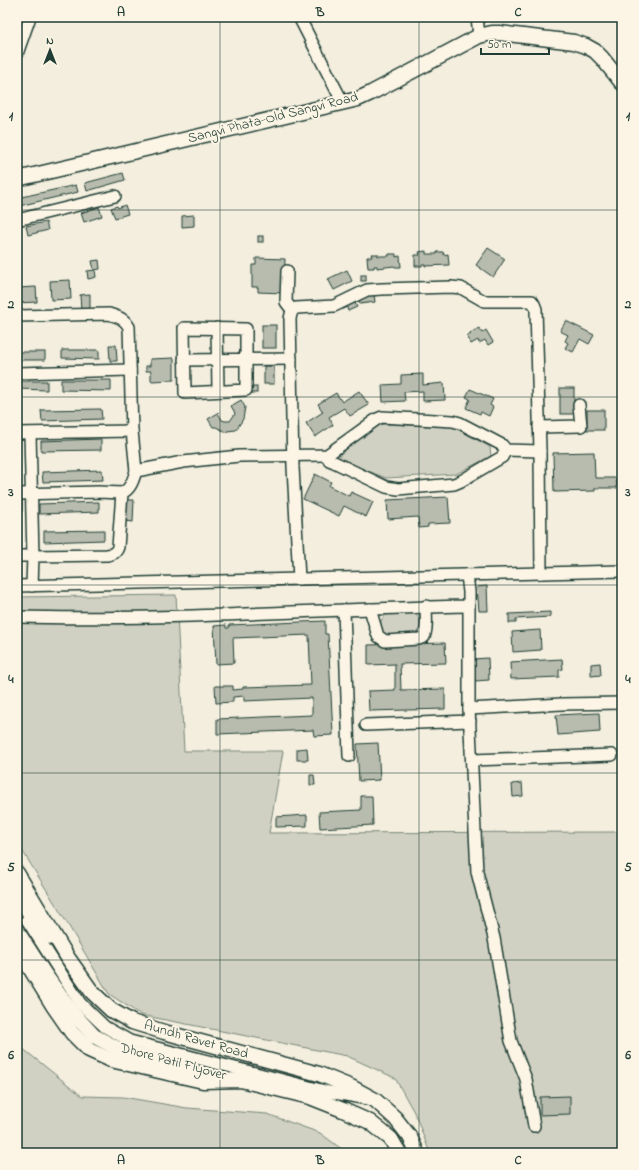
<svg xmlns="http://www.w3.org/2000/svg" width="639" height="1170" font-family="'Indie Flower',sans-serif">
<rect width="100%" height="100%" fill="#f3eede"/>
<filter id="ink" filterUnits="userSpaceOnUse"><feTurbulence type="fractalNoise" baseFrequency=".025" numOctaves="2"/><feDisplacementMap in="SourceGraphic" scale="8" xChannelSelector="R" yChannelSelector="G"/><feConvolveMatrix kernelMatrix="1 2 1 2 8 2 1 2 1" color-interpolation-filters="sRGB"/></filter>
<g filter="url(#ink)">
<!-- green -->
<g fill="#d0d1c2" stroke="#78877b">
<polygon points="381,424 454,427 490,447 491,456 456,474 386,478 340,460 340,453"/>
<polygon points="176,595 184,751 283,751 269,833 622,832 622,1153 430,1153 415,1114 395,1078 347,1056 141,1015 109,994 70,928 17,842 17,597"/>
<path d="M 412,613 C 421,617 420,621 420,630 C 410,638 397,635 386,635 C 378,629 379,619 387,614 Z"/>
<polygon points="17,1044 82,1096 123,1097 187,1108 267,1114 320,1133 347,1153 17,1153"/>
</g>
<!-- building -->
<g fill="#b8bcae" stroke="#1f3d34">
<polygon points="123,173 125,180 87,191 85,183"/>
<polygon points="76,185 78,192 19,206 17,198"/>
<polygon points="125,205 128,214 115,218 111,208 117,206 118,208"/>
<polygon points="99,207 102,216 84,222 81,213"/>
<polygon points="194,215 194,226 182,227 182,216"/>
<polygon points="46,222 48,230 28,235 26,226"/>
<rect x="258" y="236" width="5" height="6"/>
<polygon points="488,248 505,259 493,277 476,265"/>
<polygon points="426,251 426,254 437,254 437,252 443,252 444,255 448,254 449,265 425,266 425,264 422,264 422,266 415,266 415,255 420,255 419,252"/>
<polygon points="371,254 378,254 378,256 389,256 389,254 396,254 396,257 400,256 401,267 395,267 394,266 377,268 377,266 374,266 374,268 368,268 367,257 372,257"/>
<polygon points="256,258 285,259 284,293 258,292 258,287 252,287 252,265 256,265"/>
<polygon points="99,260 100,269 94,270 92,261"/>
<polygon points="95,270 96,277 88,279 87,271"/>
<polygon points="347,270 352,281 334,290 328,279"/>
<rect x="361" y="275" width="5" height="6"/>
<polygon points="70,280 71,299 51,300 50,281"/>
<polygon points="36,287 37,302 17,303 17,288"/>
<polygon points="90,294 90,309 81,310 80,295"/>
<polygon points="374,295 375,302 360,304 359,297"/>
<polygon points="353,299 357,307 348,311 345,303"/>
<polygon points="566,321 594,335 589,344 580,339 573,352 565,348 568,343 565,341 568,335 560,331"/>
<rect x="262" y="325" width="14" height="23"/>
<polygon points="479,328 482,333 486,330 493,342 488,345 485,340 479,343 478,340 471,344 467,336 471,334 470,333"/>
<polygon points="109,345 116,345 117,361 110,361"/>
<polygon points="62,350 99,350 99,359 62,358"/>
<rect x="17" y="352" width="28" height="8"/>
<polygon points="174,358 174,380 151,381 151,371 146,371 146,366 150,366 150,359"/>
<rect x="264" y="366" width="10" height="18"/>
<polygon points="423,374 423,385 444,383 445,400 423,401 423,391 404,392 405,401 383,402 382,385 401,384 401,375"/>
<polygon points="61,380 111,380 111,391 61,390"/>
<polygon points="17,381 47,381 47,390 17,389"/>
<rect x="248" y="387" width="9" height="6"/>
<rect x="560" y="388" width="14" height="26"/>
<polygon points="470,389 493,399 490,405 493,407 489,416 481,412 480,414 466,408 470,399 466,397"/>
<polygon points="359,391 369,405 350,416 344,408 329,417 333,425 315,437 306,423 323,412 318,404 336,393 342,402"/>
<polygon points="241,400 245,407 243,419 236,430 227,431 226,432 216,427 213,427 208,419 218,413 222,420 225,421 230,421 235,414 234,411 231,406"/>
<polygon points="101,409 102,419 42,421 41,410"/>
<rect x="587" y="410" width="17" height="20"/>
<polygon points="101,439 101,450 41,451 41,441"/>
<polygon points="594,452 595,478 616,478 617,488 595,488 595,491 554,492 553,453"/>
<polygon points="17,470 19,470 20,480 17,481"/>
<polygon points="102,470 103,480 43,482 42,472"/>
<polygon points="315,474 331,482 329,486 349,496 351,492 373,502 366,517 344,506 339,516 303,499"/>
<polygon points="448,497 450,523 428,524 428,527 419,528 418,517 388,519 387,500"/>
<polygon points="126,500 134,500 133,522 125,521"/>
<rect x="17" y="501" width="5" height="10"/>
<polygon points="99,502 99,512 39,514 39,504"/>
<polygon points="104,530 104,540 44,542 44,531"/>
<rect x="17" y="532" width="3" height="10"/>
<polygon points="487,586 488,611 479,611 477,587"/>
<polygon points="550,612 550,617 516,619 516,623 509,623 509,614"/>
<polygon points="325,621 325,634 328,634 333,735 314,736 313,730 217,734 217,719 312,715 312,698 244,701 244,696 233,697 233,702 216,703 215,686 233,686 233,690 243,689 243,687 311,685 309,635 233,638 234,663 216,664 214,626 226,625 226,628 229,628 229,625"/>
<polygon points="540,630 541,650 513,652 512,632"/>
<polygon points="445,643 446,663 400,664 401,690 445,689 445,709 369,711 368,691 395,690 395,664 368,665 368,645"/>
<polygon points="488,658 489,680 475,681 473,659"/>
<polygon points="562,659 563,669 559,670 559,677 511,679 510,662"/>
<polygon points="600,663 601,675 591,676 591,664"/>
<polygon points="599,713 600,732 558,735 556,715"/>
<polygon points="378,743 380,780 359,781 357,744"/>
<polygon points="307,748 308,760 297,760 297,749"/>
<polygon points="310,775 314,775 315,785 310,785"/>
<polygon points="522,783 523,796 513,797 512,784"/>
<polygon points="361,796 372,796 373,825 320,828 319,812 361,810"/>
<polygon points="307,815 307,826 276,827 276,817"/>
<polygon points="570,1096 570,1114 540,1115 540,1097"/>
</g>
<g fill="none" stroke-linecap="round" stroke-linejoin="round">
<defs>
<g id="minor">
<polyline points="299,17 343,103"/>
<polyline points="477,17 479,36"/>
<polyline points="17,54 30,17"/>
<polyline points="17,220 115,196"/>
<polyline points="287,271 286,302 292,310"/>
<path d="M 17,316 L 109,314 C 118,317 124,318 129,327 L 132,431"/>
<polygon points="184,328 246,329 246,390 185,393"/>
<polyline points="217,328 218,391"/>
<polyline points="184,360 291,359"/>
<polyline points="17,373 130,370"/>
<polyline points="539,427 581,426 579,405"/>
<polyline points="17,433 132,431 136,471"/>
<polyline points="327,455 329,460 334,462 386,487 398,489 454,484 461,481 502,457 506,450"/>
<polyline points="17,494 98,492 122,493"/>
<polyline points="17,556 33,556 30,434"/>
<path d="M 299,579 L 293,467 L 290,319 C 291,314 291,311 296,308 L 334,306 L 367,290 L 382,289 L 451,287 L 461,288 L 484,301 L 532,301 L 534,304 L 536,309 L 540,451 L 541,573"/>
<polyline points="17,586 622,571"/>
<path d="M 32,586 L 33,556 L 107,555 C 113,554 116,553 118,547 L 122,493 C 131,489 133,480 136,471 L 183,462 L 239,456 L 327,455 L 377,419 L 382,417 L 453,421 L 460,423 L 502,445 L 506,450 L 540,451"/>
<polyline points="469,606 469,709 477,872 494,938 511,1041 526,1079 534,1126"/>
<path d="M 370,609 L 378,636 L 385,641 L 419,639 L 424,637 C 428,627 426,617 426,606"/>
<polyline points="344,610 349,756"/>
<path d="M 17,617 C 168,621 318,609 469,606 L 469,592 L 467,575"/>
<polyline points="469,709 562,704 622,703"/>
<polyline points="366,725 470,721"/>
<polyline points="472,760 612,755"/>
<polyline points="27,920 80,1003 105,1027 130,1041 329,1092 368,1099"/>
</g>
<g id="major">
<polyline points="17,179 358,99 371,93 479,36 492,33 499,33 574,42 586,46 595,51 602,58 622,83"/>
<polyline points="17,873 68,958 92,992 111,1010 132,1022 164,1032 319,1074 351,1087 375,1100 395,1118 410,1137 417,1153"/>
<polyline points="17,893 36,924 51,937"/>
<polyline points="17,931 44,973 71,1011 94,1036 124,1052 190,1068"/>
<polyline points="17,947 54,1007 72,1033 89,1050 111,1060 203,1081 241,1080 310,1097 343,1110 370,1122 391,1139 399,1153"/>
</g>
</defs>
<!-- minor casing -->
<use href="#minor" stroke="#1f3d34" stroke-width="14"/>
<!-- major casing -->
<use href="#major" stroke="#1f3d34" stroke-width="17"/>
<!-- minor -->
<use href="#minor" stroke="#fcf5e5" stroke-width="11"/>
<!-- major -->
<use href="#major" stroke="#fcf5e5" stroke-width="14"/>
</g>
</g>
<!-- grid -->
<path fill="none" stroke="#1f3d34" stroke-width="1" stroke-opacity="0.55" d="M 220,17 L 220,1153M 419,17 L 419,1153M 17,210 L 622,210M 17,397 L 622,397M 17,585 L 622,585M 17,773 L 622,773M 17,960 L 622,960"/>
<g text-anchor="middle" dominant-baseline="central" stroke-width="4" stroke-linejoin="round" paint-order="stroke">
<!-- street labels -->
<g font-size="14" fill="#1f3d34" stroke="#fcf5e5">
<text transform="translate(273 118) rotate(-14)">Sangvi Phata-Old Sangvi Road</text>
<text transform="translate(196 1040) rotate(16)">Aundh Ravet Road</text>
<text transform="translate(173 1062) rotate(15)">Dhore Patil Flyover</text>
</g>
</g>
<!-- margin -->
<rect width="639" height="1170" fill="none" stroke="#fcf5e5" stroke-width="44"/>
<!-- north arrow -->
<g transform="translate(50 50)" stroke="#fcf5e5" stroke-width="3" paint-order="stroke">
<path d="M0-3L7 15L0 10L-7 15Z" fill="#1f3d34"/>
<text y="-6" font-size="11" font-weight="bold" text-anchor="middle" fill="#1f3d34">N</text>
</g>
<!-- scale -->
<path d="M481 48v6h68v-6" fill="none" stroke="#1f3d34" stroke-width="2"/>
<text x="487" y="48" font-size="12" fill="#1f3d34" stroke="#fcf5e5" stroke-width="3" paint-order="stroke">50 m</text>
<rect x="22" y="22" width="595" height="1126" fill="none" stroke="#1f3d34" stroke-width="1.5"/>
<g font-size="13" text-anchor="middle" font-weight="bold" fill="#1f3d34">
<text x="121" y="16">A</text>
<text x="320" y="16">B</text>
<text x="518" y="16">C</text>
<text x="11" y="120">1</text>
<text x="628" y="120">1</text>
<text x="11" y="308">2</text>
<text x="628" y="308">2</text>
<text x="11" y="496">3</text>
<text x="628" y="496">3</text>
<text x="11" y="683">4</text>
<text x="628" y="683">4</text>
<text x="11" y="871">5</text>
<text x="628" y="871">5</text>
<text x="11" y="1059">6</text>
<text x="628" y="1059">6</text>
<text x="121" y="1164">A</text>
<text x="320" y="1164">B</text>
<text x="518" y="1164">C</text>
</g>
</svg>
